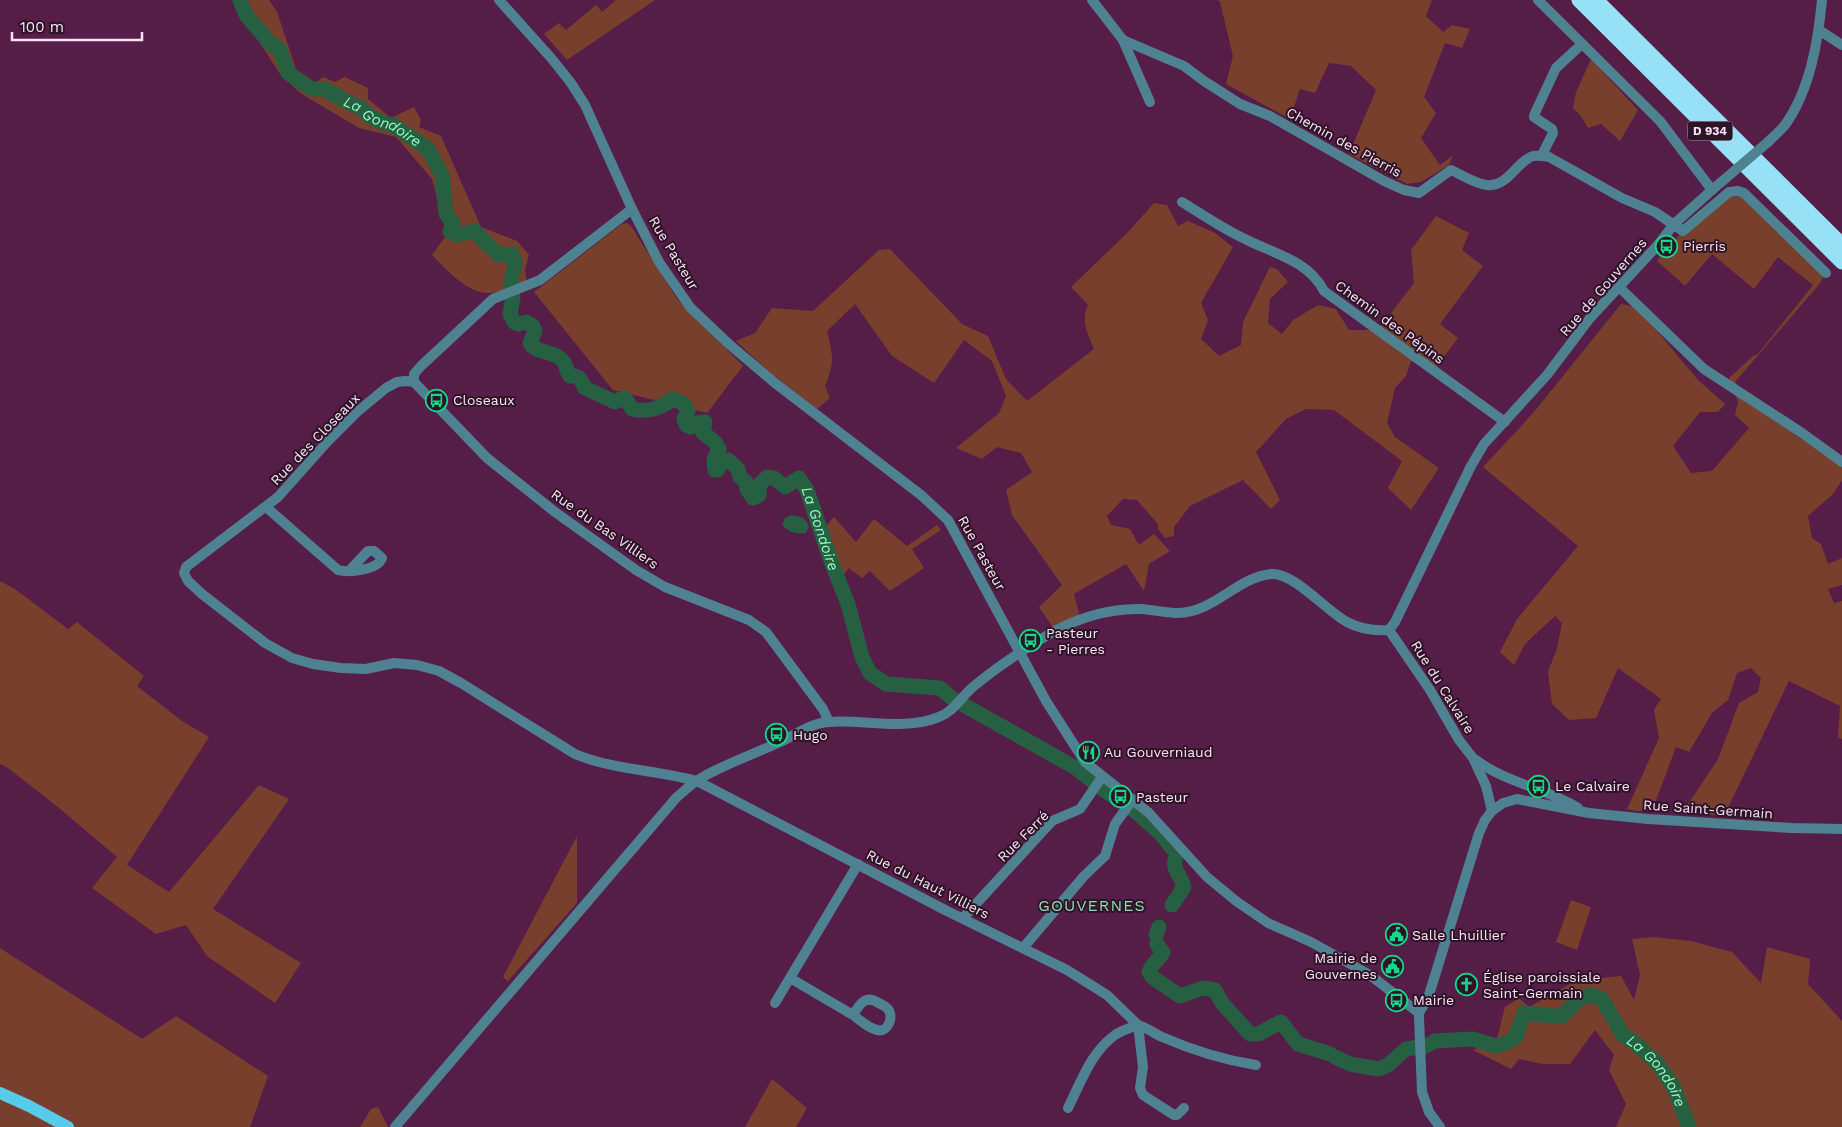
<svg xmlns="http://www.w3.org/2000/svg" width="1842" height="1127" font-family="'Work Sans',sans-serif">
<rect width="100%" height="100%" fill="#551d48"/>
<!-- green -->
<g fill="#793f2d">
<path d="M 232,0 L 269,0 L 277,12 L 298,75 L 312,85 L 323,77 L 335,82 L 345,77 L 368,88 L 368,99 L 391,118 L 414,107 L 421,120 L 419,127 L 441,136 L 481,227 L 517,241 L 529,255 L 525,269 L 527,284 C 515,287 498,294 485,293 C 464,290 446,269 432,255 L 447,234 L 432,179 L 396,137 L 359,128 L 300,93 L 280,74 Z"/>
<polygon points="616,0 655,0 567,60 544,34 559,23 566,30 596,5 602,12"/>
<polygon points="1217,0 1432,0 1426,16 1443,32 1452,25 1470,29 1462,48 1445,43 1424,97 1436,113 1421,138 1440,165 1453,155 1449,165 1421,182 1407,184 1349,154 1376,90 1351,66 1329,63 1315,93 1300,89 1290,119 1226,84 1233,56 1220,2"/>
<polygon points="1591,59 1638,110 1620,141 1601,124 1588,128 1581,116 1573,108 1576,92"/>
<polygon points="1724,197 1744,197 1825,275 1817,287 1735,382 1752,405 1842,467 1842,480 1833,494 1808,516 1812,538 1821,544 1828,564 1842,558 1842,585 1828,589 1834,603 1842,601 1842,739 1838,738 1840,706 1789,681 1724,816 1683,812 1718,759 1739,703 1758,692 1761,678 1751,668 1737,673 1728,700 1712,713 1689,752 1676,747 1652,811 1636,811 1627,809 1659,738 1654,710 1661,699 1618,668 1596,718 1569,720 1552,704 1548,672 1557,648 1562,623 1555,616 1525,644 1514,665 1500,652 1517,619 1578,546 1483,467 1534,412 1621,304 1637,307 1698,380 1725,404 1718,412 1700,412 1673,446 1691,473 1712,471 1749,428 1735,415 1738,402 1729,378 1753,356 1757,355 1813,285 1778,257 1754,289 1712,254 1685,286 1657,261 1683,231"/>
<path d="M 1154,203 L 1167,205 L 1178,226 L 1188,221 L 1215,233 L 1233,247 L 1201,303 L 1208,320 L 1201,339 L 1219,356 L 1241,345 L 1243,322 L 1270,267 L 1277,269 L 1288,282 L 1270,299 L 1268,323 L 1282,334 L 1293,320 L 1318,305 L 1336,309 L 1349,330 L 1369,330 L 1382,325 L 1414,283 L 1411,250 L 1436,216 L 1469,233 L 1462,250 L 1483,266 L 1440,324 L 1458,338 L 1434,370 L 1411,361 L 1406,376 L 1395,388 L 1387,423 L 1395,437 L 1439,468 L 1411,510 L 1388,488 L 1402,461 L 1334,410 L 1306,409 L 1286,419 L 1256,452 L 1280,500 L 1271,509 L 1243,480 L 1190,506 L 1174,527 L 1174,536 L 1165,538 L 1158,529 L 1158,524 L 1137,500 L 1123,499 L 1107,516 L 1111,525 L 1130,529 L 1139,545 L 1154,534 L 1170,551 L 1149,564 L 1144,591 L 1126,564 L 1074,594 L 1081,621 L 1056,632 L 1039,607 L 1062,585 L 1012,515 L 1006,490 L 1032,472 L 1021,453 L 997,447 L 982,459 L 956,448 L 999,413 L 1006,396 L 992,361 L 964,340 L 934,383 L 892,356 L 855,304 L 827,331 C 833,357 835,362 825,386 L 830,398 L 817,409 L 767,370 L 736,341 L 755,333 L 772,308 L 813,311 L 879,250 L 890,249 L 962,324 L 988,336 L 1006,379 L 1027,401 L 1094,349 C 1088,334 1080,321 1088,305 L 1071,287 L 1127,233 Z"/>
<polygon points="627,223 631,226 677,299 743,366 707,413 613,390 534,292 622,224"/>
<polygon points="834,517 856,542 874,519 907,546 937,525 941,530 912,549 924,568 890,591 870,571 862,578 849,568 840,579 825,539 823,529"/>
<polygon points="0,581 15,589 68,629 77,622 144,676 137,686 182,721 209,737 127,865 169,892 259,785 289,799 213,909 301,963 275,1003 207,956 186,925 156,934 92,888 117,857 59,808 8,768 0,764"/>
<polygon points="577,836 577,903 508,981 503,977"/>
<polygon points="1571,900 1591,907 1577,950 1556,942"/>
<polygon points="1654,937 1691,941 1732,952 1761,983 1767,947 1810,959 1808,984 1842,1021 1842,1127 1616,1127 1626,1104 1609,1070 1614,1055 1595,1030 1570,1064 1542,1064 1519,1059 1511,1069 1473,1050 1497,1038 1505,1007 1519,998 1529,1007 1568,985 1600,978 1621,976 1634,1000 1640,975 1632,939"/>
<polygon points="0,948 142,1039 176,1016 268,1076 250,1127 0,1127"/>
<polygon points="772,1079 807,1108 796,1127 745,1127"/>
<polygon points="378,1107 388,1127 360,1127 371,1109"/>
</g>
<!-- water -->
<path fill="#266042" d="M 792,515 C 801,517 806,517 809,527 L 806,533 C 795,535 790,532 782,525 L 785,518 Z"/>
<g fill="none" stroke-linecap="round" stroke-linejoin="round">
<!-- river -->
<g stroke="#266042" stroke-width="15">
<path id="s1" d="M 240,0 L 246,15 L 270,43 L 280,50 L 288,73 L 312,89 L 325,89 L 345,101 L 361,108 L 369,116 L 384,123 L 393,125 L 428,149 L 442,175 L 446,214 L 453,223 L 450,231 L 456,235 L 475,231 C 482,241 491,246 499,255 L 512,254 L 515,262 L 511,284 L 513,298 L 510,314 L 514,322 L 519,324 L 526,322 L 533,326 L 535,331 L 530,343 C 538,355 554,350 563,361 C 567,365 566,372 570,376 C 581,375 580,380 585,388 L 615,402 L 623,398 L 626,399 L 632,409 C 649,413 660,408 673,399 L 684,404 L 688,412 L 684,419 L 686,425 L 691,427 L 700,422 L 705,422 L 703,433 L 715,442 L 719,449 C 714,459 713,458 715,470 L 717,470 L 723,461 L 728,460 L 738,469 L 740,477 L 746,482 L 747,489 L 753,498 L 759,495 L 760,484 L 767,477 L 774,478 L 785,487 L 799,478 L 807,490 L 832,564 L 848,604 L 862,657 L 870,673 L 886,684 L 940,688 L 953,699 L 1076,768 L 1104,790 L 1135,811 L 1161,834 L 1173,849"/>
<path d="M 1172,905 L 1184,887 C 1180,872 1170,870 1177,854"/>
<polyline points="1156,935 1159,927"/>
<polyline points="1157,944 1163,953 1152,966 1149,972 1152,977 1180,996 1203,988 1215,990 1222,1003 1250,1034 1258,1034 1281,1022 1298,1044 1330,1054"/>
<path id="s2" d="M 1335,1057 L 1350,1064 L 1379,1069 L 1388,1065 L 1406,1049 L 1426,1046 L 1435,1041 L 1473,1039 L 1496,1046 L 1509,1042 L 1516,1037 L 1524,1013 L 1561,1017 L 1580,998 L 1591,995 L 1602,999 L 1623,1035 L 1635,1043 L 1658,1064 L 1674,1088 L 1689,1127"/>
</g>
<!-- minor -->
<g stroke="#4e8290" stroke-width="10">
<polyline points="499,0 552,59 571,83 585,105 632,209 659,262 690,307 730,345 775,383 921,495 948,520 1046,701 1085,762 1149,813 1207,877 1236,901 1268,923 1311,942 1370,975 1419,1013"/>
<path d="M 1092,0 L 1123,40 L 1184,66 L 1204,81 L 1240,104 L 1270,116 L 1384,181 L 1404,190 L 1419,193 L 1451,170 C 1462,175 1475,184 1487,185 C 1507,188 1517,161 1533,156 C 1539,155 1543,156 1549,157 L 1622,198 L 1655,212 L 1683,231 L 1729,192 L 1738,191 L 1744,193 L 1826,273"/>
<polyline points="1819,30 1842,45"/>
<polyline points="1123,40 1150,102"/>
<path d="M 1768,142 C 1774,136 1780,131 1785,125 C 1810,90 1818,42 1822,0"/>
<polyline points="1542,155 1553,133 1552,129 1534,117 1535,113 1556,68 1582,44"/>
<path d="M 1182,202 C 1203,215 1223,229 1245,239 C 1274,254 1308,260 1324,291 L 1505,422"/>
<polyline points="1619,287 1704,369 1802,433 1842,462"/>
<path d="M 414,382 L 405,381 L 397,382 L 386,388 L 357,412 L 328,441 L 278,497 L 186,567 L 184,573 L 188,581 L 202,594 L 265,643 L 292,658 L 313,664 L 341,668 L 366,669 L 394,663 L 417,665 L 439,671 L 461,683 L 575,754 C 613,770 657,770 697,781 L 947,911 L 1067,970 L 1107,995 L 1138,1025 L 1143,1067 L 1140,1088 L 1143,1095 L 1174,1115 L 1177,1115 L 1184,1108"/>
<polyline points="414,382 487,458 555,512 636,570 665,587 749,620 766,632 823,709 829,722"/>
<polyline points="414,382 414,374 421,366 493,299 540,280 632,209"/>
<path d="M 266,507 L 338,570 C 349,573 378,570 382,558 L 374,551 L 368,551 L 349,571"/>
<polyline points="1389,630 1395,622 1471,466 1484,444 1547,375 1590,318 1657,246 1674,224 1712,190 1660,121 1538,0"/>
<polyline points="1389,630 1430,690 1459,740 1473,758 1486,786 1492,811"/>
<path d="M 1476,760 C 1506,783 1546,788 1578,808"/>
<polyline points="963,918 1052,821 1080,809 1102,777"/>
<polyline points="1023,948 1084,876 1105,856 1115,824 1133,799"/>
<path d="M 790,978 L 853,1015 C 859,1005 865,995 877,1002 C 880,1004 885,1006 887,1008 C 895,1016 888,1033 877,1030 C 868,1028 860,1020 853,1015"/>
<polyline points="775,1003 858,864"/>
<path d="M 1138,1025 C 1147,1028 1154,1033 1162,1037 C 1192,1050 1224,1060 1256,1065"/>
<path d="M 1068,1108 C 1081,1082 1091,1052 1115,1035 C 1122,1030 1130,1028 1138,1025"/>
<path d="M 395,1127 L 676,798 C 684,791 691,784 701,778 C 725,764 754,754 780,742 C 795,735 812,723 828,722 C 864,719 904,731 939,717 C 953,712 962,696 974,686 C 997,667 1021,651 1046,636 C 1074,619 1108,608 1141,609 C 1158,610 1175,616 1192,611 C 1220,604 1241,577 1271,574 C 1294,572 1326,611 1347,622 C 1360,629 1375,631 1389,630"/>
<polyline points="1440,1127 1429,1112 1422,1092 1419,1017 1419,1013 1428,998 1479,833 1485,820 1492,811 1503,803 1517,799 1589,813 1648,819 1792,828 1842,829"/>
</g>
<!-- major -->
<polyline stroke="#57cbea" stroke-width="12" points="0,1093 29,1106 68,1127"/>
<!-- highway -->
<g stroke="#97e1f7" stroke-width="15">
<polyline points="1579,0 1842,262"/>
<polyline points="1596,0 1842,245"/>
</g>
<!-- minor-bridge -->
<polyline stroke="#4e8290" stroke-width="10" points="1712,190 1768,142"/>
</g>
<!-- icons -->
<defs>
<symbol id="bus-ring" viewBox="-11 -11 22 22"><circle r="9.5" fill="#2d1426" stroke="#11d98a" stroke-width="1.5"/><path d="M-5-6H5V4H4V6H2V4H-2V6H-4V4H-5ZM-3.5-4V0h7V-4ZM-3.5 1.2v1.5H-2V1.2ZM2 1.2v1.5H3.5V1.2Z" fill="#11d98a"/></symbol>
<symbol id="restaurant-ring" viewBox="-11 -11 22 22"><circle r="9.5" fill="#2d1426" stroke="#11d98a" stroke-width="1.5"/><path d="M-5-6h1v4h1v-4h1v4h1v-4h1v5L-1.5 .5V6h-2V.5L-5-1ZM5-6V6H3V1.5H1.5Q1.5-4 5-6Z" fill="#11d98a"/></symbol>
<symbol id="civic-ring" viewBox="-11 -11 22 22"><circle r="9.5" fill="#2d1426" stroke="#11d98a" stroke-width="1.5"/><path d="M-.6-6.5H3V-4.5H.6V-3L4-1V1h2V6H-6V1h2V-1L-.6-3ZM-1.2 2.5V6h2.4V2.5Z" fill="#11d98a"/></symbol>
<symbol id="church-ring" viewBox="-11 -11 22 22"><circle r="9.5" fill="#2d1426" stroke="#11d98a" stroke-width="1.5"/><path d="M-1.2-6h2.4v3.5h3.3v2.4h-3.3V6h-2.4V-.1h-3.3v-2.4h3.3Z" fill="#11d98a"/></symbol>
</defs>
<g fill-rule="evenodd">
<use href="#bus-ring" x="1654" y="234" width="25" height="25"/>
<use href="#bus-ring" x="424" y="388" width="25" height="25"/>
<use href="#bus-ring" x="1018" y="628" width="25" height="25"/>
<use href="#bus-ring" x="764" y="722" width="25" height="25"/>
<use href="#restaurant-ring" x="1076" y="740" width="25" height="25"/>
<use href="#bus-ring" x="1526" y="774" width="25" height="25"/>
<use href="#bus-ring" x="1108" y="784" width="25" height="25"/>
<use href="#civic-ring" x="1384" y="922" width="25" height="25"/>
<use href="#civic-ring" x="1380" y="954" width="25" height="25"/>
<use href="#church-ring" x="1454" y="972" width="25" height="25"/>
<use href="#bus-ring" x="1384" y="988" width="25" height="25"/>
</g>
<g text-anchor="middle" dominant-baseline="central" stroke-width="4" stroke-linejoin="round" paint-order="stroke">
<!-- shield labels -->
<rect fill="#2d1426" stroke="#bfa4b6" stroke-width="1" x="1687.5" y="121.5" width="45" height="19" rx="4"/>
<g font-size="12" font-weight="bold" fill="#fee1f4">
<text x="1710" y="131">D 934</text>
</g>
<!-- street labels -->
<g font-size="14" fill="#fee1f4" stroke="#2d1426">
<text transform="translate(1344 142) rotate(29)">Chemin des Pierris</text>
<text transform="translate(674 253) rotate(59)">Rue Pasteur</text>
<text transform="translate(1603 287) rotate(-49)">Rue de Gouvernes</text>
<text transform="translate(1390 322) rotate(36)">Chemin des Pépins</text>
<text transform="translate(315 439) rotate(-46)">Rue des Closeaux</text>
<text transform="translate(605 529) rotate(35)">Rue du Bas Villiers</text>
<text transform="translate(982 553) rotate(61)">Rue Pasteur</text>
<text transform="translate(1443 687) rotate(58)">Rue du Calvaire</text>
<text transform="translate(1708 809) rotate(4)">Rue Saint-Germain</text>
<text transform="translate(1023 836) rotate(-45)">Rue Ferré</text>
<text transform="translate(928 884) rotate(27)">Rue du Haut Villiers</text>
</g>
<!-- poi labels -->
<g font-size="14" fill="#fee1f4" stroke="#2d1426" text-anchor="start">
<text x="1683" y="246">Pierris</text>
<text x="453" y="400">Closeaux</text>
<text x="1046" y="633">Pasteur<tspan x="1046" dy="16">- Pierres</tspan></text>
<text x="793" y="735">Hugo</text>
<text x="1104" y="752">Au Gouverniaud</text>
<text x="1555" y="786">Le Calvaire</text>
<text x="1136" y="797">Pasteur</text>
<text x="1412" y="935">Salle Lhuillier</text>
<text x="1377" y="958" text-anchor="end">Mairie de<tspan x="1377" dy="16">Gouvernes</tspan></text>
<text x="1483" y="977">Église paroissiale<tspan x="1483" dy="16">Saint-Germain</tspan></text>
<text x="1413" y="1000">Mairie</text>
</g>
<!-- water labels -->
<g font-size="15" font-style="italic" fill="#92fdc1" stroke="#2d1426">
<text stroke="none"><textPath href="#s1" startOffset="198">La Gondoire</textPath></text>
<text stroke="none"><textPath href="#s1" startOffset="999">La Gondoire</textPath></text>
<text stroke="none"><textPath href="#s2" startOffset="399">La Gondoire</textPath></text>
</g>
<!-- quarter labels -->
<g font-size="16" letter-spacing="1" fill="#8fdcb0" stroke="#2d1426">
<text x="1092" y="905">GOUVERNES</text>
</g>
</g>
<!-- scale -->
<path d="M12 32v8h130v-8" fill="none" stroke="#fee1f4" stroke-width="2.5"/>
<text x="20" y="32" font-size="15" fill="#fee1f4" stroke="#2d1426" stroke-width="4" paint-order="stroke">100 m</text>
</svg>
